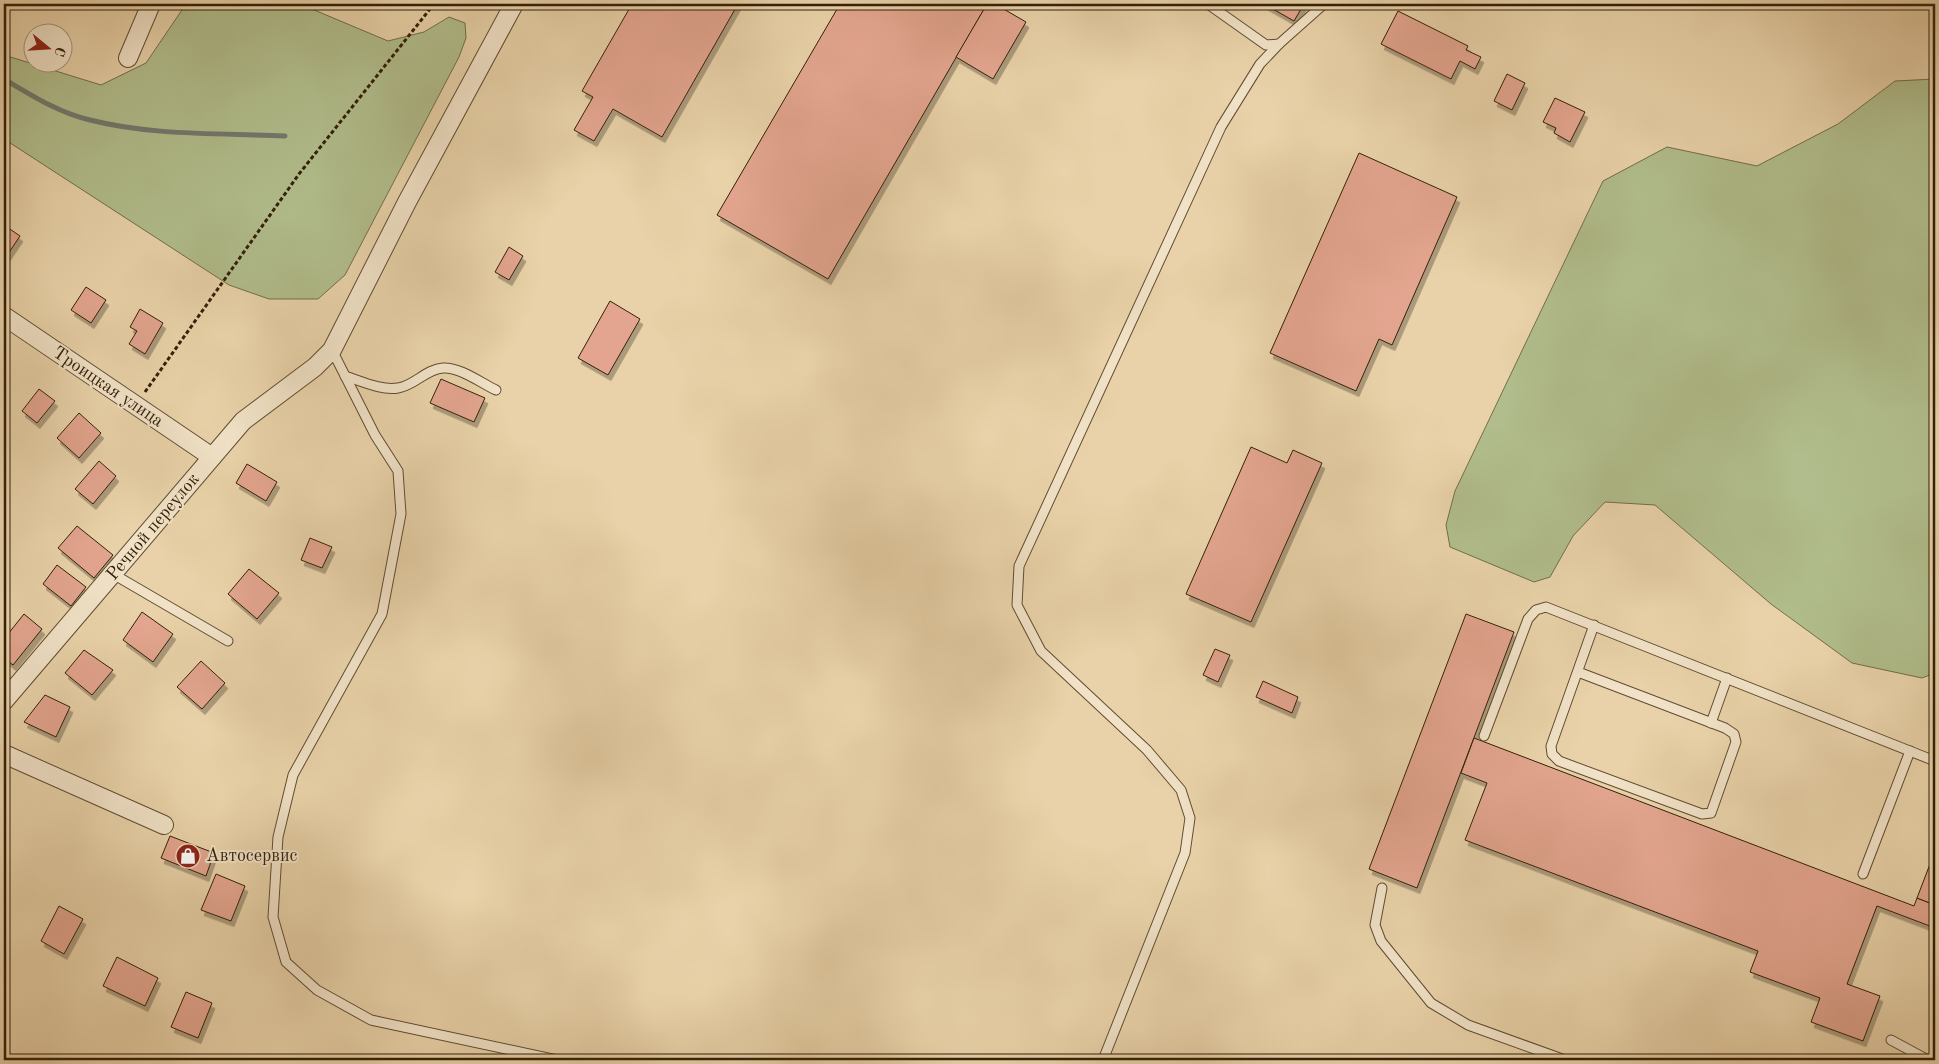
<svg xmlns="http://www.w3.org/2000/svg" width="1939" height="1064" font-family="'Old Standard TT',serif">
<defs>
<filter id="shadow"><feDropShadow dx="3" dy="5.5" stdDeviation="0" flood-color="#0004"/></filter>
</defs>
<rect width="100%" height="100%" fill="#e9d2a9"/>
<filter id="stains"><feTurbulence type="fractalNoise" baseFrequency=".004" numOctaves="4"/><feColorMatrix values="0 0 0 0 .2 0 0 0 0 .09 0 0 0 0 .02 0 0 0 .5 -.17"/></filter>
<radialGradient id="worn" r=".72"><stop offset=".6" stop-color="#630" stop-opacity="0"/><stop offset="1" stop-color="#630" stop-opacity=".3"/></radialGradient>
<!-- green -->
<g fill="#b1bd8c" stroke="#726e4a">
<polygon points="186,4 300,4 388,41 424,32 449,17 465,23 466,38 459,57 345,275 318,299 269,299 229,285 4,139 4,55 101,85 146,63"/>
<polygon points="1935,79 1935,673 1922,678 1852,663 1771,604 1655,505 1605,502 1573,536 1550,577 1534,582 1450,547 1446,525 1455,491 1603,181 1667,147 1757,166 1838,124 1895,81"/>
</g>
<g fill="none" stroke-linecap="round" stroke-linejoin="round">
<!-- stream -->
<path stroke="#72796f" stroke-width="5" d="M 4,79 C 31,95 59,113 90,120 C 153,136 221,133 285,136"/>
</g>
<!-- building -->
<g fill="#e3a58f" stroke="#332009" filter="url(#shadow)">
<polygon points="632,4 738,4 662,137 613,109 594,141 574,130 593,97 582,91"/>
<polygon points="840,4 987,4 828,279 717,215"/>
<polygon points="987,4 995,4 1026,22 993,79 956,57"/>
<polygon points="1264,4 1304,4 1294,21"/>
<polygon points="1398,11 1468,46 1466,50 1481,57 1475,69 1460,61 1451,79 1381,44"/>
<polygon points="1507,74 1525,83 1512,110 1494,101"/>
<polygon points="1555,98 1585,112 1570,142 1554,133 1556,128 1543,122"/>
<polygon points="1359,153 1457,197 1392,345 1379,339 1356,391 1270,353"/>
<polygon points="4,225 20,236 4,260"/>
<polygon points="509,247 523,256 509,280 495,272"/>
<polygon points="86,287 106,300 91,323 71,310"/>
<polygon points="610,301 640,319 608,375 578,358"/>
<polygon points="140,309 163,323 145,354 129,344 137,331 130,327"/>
<polygon points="441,379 485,398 474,422 430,403"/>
<polygon points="39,389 55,401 37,423 22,411"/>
<polygon points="79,413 101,433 79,458 57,438"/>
<polygon points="1251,447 1287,463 1293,450 1322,463 1251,622 1186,594"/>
<polygon points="99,461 116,476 93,504 75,489"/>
<polygon points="247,464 277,482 266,501 236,483"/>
<polygon points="77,526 113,555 94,578 58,548"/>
<polygon points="310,538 332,547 322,568 301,560"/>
<polygon points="57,565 86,587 71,606 43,584"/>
<polygon points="249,569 279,593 257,619 228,594"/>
<polygon points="142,612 173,634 153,662 123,640"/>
<polygon points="24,614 42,629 13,665 4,658 4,639"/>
<polygon points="1466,614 1514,632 1417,888 1369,869"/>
<polygon points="1215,649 1230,655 1218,682 1203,675"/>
<polygon points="84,650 113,670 92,695 65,673"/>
<polygon points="201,661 225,683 202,709 177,687"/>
<polygon points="1263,681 1298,697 1292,713 1256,697"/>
<polygon points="45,695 70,707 56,737 24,722"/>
<polygon points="1474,738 1914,906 1917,898 1935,905 1935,928 1877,906 1847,984 1880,996 1863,1041 1811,1022 1820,998 1750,972 1758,951 1465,840 1487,783 1461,773"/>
<polygon points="170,836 214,853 206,876 161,858"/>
<polygon points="1935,851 1935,905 1917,898"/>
<polygon points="216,874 245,886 231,921 201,910"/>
<polygon points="59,906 83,919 64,954 41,941"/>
<polygon points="117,957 158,978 145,1006 103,986"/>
<polygon points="186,992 212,1003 198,1038 171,1027"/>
</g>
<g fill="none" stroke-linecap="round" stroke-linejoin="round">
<defs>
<g id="service">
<polyline points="1208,4 1266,45 1279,44 1324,4"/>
<polyline points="332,350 375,435 398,471 401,514 382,614 293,775 278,837 273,917 286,962 317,990 371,1020 557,1060"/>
<path d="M 345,376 C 361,381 382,391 398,388 C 414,386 426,369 443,368 C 460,367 481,383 496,390"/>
<polyline points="113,574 228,641"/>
<polyline points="1578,672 1725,728 1734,734 1736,742 1711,813 1702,814 1559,761 1552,754 1551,746 1594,625"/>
<polyline points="1711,723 1727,678"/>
<polyline points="1484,736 1528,619 1536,610 1546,607 1935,761"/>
<polyline points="1863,874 1910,751"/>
<polyline points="1382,888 1375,925 1381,941 1431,1003 1468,1025 1565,1060"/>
<polyline points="1891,1040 1928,1060"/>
<polyline points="1103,1060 1185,853 1190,818 1181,790 1147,750 1041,651 1017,605 1019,566 1221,127 1260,64 1279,44"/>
</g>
<g id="minor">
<polyline points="128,58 151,4"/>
<polyline points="4,316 212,457"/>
<polyline points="4,701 243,421 315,367 332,350 407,202 514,4"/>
<polyline points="4,754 164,825"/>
</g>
</defs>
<!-- service casing -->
<use href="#service" stroke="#604c31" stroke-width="11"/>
<!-- minor casing -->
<use href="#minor" stroke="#604c31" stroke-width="20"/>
<!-- path -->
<polyline stroke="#332009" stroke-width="3" stroke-dasharray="4 2.5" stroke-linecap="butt" points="145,392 299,174 434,4"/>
<!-- service -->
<use href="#service" stroke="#f1e2c7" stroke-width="9"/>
<!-- minor -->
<use href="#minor" stroke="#f1e2c7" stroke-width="18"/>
</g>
<!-- icons -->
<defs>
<symbol id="shop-disc" viewBox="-11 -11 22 22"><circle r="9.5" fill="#8f2418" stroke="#f1e2c7"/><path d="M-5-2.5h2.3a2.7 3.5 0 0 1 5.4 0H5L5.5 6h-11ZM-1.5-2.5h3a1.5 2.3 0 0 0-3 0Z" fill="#fff"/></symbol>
</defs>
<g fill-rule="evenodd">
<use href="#shop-disc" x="174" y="842" width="28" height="28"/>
</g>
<g text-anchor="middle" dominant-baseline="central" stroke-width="4" stroke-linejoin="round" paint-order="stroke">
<!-- street labels -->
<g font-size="18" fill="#332009" stroke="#f1e2c7">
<text transform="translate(108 387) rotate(34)">Троицкая улица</text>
<text transform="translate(153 527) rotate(-50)">Речной переулок</text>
</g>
<!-- poi labels -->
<g font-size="18" fill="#332009" stroke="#f1e2c7" text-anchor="start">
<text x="206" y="856">Автосервис</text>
</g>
</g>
<!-- margin -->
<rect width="1939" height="1064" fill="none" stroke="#e9d2a9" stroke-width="20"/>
<rect x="5" y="5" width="1929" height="1054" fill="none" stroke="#332009" stroke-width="2.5"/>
<rect x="10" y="10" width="1919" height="1044" fill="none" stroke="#332009"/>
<!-- north arrow -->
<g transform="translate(48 48) rotate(108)"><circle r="24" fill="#f1e2c7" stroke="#a5947b"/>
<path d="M0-4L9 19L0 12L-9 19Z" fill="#8f2418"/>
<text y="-8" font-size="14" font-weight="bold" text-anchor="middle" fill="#332009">С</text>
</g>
<rect width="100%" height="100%" filter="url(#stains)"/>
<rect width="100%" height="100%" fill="url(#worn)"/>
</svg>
